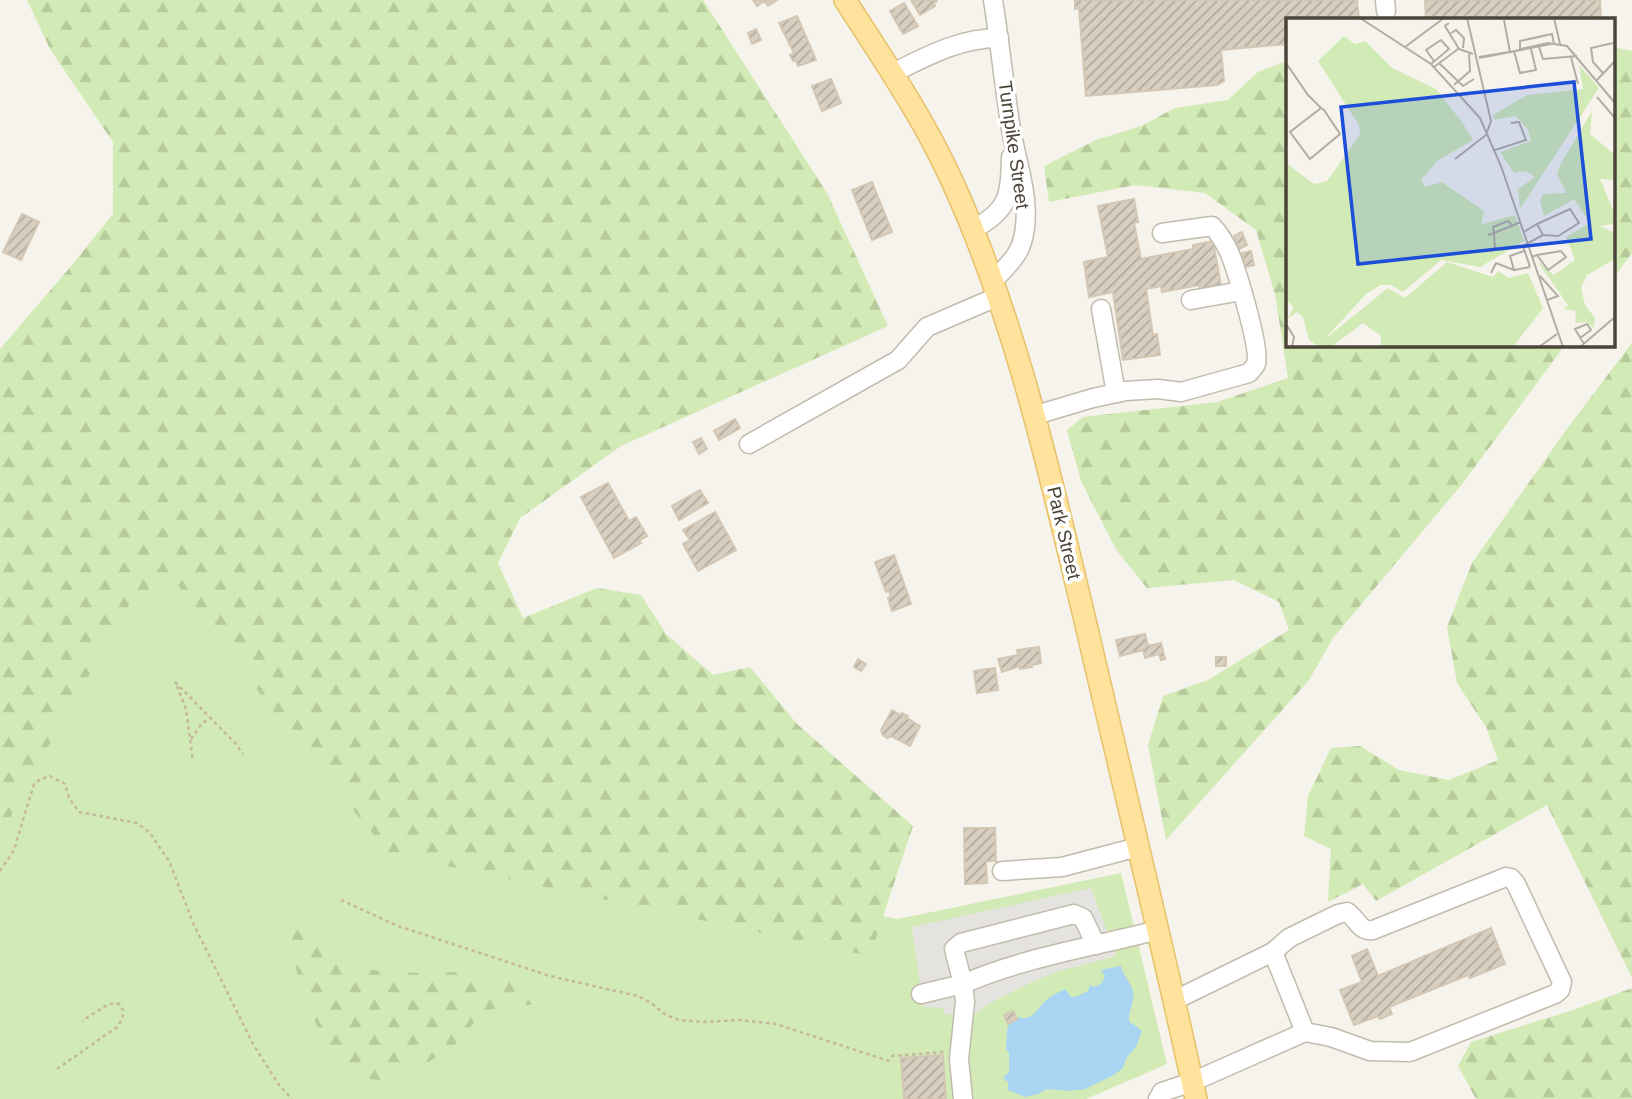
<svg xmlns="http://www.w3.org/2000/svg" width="1632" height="1099" font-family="Arial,sans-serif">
<defs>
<pattern id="forest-firs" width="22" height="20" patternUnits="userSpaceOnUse" patternTransform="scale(1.75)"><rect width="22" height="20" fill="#d2eab5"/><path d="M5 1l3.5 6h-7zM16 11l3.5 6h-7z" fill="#b6ca9c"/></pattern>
<pattern id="building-hatch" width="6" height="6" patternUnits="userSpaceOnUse" patternTransform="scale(1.75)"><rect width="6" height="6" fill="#d8cfc1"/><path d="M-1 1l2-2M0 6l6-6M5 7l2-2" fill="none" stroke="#b1aa9e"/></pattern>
</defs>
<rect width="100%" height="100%" fill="#f6f3ec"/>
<!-- grass -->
<polygon fill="#d2eab5" points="186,548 578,854 898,919 1121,873 1167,1064 1086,1099 0,1099 0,774 134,575"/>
<!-- forest -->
<g fill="url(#forest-firs)">
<polygon points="27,0 703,0 827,193 888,326 621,446 520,518 498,563 523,618 597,588 641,595 666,634 713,675 750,667 797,724 913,826 870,956 390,854 308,757 178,585 135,595 21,794 0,842 0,349 72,265 113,214 113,142 50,49"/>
<polygon points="1613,47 1632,51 1632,253 1613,279"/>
<polygon points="1287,61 1287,345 1565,345 1463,483 1333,638 1309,680 1166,840 1148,745 1163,696 1208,680 1289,630 1279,602 1234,580 1147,588 1117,551 1081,481 1067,430 1083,417 1217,402 1288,378 1275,294 1256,230 1205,193 1135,185 1049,202 1044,166 1096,140 1141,126 1175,108 1228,100 1258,72"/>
<polygon points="1632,343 1632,978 1547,805 1376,901 1363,884 1328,902 1331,849 1304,836 1308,796 1331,748 1360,746 1399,770 1449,780 1498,760 1486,727 1457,683 1447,627 1472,563 1569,426"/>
<path d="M 290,915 L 298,917 L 327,951 L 356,966 L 389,973 L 462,972 L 519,983 L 543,996 L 541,1003 C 525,1007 508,1004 493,1009 C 473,1016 464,1041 446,1051 C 429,1062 398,1081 378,1080 C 318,1078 298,970 283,925 L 284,919 Z"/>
<polygon points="1632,988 1632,1099 1476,1099 1458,1066 1471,1042 1573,1010"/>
</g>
<!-- parking -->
<polygon fill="#e5e3e0" points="1091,888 1116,956 1056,972 1034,981 990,1003 971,1017 944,1014 943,1008 923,1007 912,927"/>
<!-- water -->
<path fill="#a9d4f2" d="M 1121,966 C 1123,976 1132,984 1133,992 C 1135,1001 1128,1011 1129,1021 L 1142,1031 L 1136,1047 L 1127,1057 L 1122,1069 L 1112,1076 L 1085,1089 L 1069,1091 L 1047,1089 L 1038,1094 L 1025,1097 L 1008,1090 L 1008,1082 L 1003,1078 L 1009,1072 L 1009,1053 L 1006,1049 L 1007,1030 L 1009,1024 L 1019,1017 C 1034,1022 1038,1005 1050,997 C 1054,994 1060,992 1065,989 L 1071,997 L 1075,997 L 1088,991 L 1090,985 L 1095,987 L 1102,983 L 1105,976 L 1101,970 Z"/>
<!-- building -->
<g fill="url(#building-hatch)" stroke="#d3c7b4" stroke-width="2">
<polygon points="753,0 777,0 768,6 764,1 757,6"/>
<polygon points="911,0 936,0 937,1 934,3 935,6 920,15"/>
<polygon points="1075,0 1357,0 1359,19 1287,19 1287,44 1221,50 1224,81 1217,85 1086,96 1079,8 1075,9"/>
<polygon points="1425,0 1600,0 1601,19 1426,19"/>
<polygon points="904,3 918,26 903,34 890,11"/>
<polygon points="797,16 816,60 798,66 796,60 793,61 790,55 794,53 779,23"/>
<polygon points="756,29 761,40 752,44 748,33"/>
<polygon points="831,79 841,103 822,111 812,86"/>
<polygon points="872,182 892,232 872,240 852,190"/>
<polygon points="1134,199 1138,222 1134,223 1141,259 1193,249 1193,245 1213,241 1221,286 1200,290 1199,285 1162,292 1161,286 1146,289 1153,335 1157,334 1160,355 1123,360 1113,292 1089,297 1084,262 1108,257 1098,206"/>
<polygon points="22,214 39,222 21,260 3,252"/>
<polygon points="1242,232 1247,245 1239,249 1234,236"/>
<polygon points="1251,251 1254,265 1245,267 1242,253"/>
<polygon points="735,419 740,428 719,440 714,431"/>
<polygon points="701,438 707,449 699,454 693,442"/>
<polygon points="608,483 629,521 636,517 647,536 639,541 641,543 614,558 581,497"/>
<polygon points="700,490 708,503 679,520 672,506"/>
<polygon points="715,512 736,550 698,571 683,544 690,540 683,530"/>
<polygon points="894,555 911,604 892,611 888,598 891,597 889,591 886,592 875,562"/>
<polygon points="1145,634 1148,646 1161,643 1165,659 1161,660 1159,654 1145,658 1143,650 1120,656 1116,640"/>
<polygon points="1039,647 1041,663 1032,665 1032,667 1020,669 1020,666 1002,672 998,659 1018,655 1017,650"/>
<rect x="1216" y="657" width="10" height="9"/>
<polygon points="858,659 866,664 861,671 854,667"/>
<polygon points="995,668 998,690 977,693 974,671"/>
<polygon points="892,710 901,715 902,713 908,716 907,718 920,726 910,746 891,736 887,738 883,735 881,730"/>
<polygon points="964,828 995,828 996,861 986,861 987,883 965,884"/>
<polygon points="1491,928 1505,964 1470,978 1468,975 1389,1007 1392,1014 1380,1019 1378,1016 1354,1025 1340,990 1362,982 1352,956 1367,949 1378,976"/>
<polygon points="1013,1011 1017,1019 1008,1024 1004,1015"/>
<polygon points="943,1055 946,1099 904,1099 901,1058"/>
</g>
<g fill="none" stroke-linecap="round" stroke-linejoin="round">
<defs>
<g id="minor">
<path d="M 993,0 C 1000,43 1004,86 1011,129 C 1017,165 1033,205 1022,242 C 1018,257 1004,269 993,281"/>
<polyline points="1385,0 1386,11"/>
<path d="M 893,73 C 927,56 960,38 999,38"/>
<path d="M 973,229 C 1009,211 1010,195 1011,157"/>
<polyline points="1191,300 1241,291"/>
<polyline points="1101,309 1116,393"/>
<path d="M 1036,415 L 1093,398 L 1126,391 L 1158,389 L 1181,392 L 1249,373 C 1251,370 1254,368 1256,364 C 1261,349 1237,272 1230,254 C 1225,243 1220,234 1212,226 L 1162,233"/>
<polyline points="749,444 898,360 927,327 999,296"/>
<polyline points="1002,871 1062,867 1138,847"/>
<path d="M 1273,952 L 1289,938 L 1338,914 L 1347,912 C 1357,918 1359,932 1373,930 L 1506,877 L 1511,878 L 1516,884 L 1562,982 L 1560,990 L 1555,994 L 1410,1052 L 1370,1051 L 1331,1037 L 1305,1032"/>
<polyline points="921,994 963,984 954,949 961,943 1074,914 1083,918 1096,945"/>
<path d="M 963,1099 L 959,1059 L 965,1002 L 963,984 C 1025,957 1093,947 1158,930"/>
<polyline points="1158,1099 1162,1092 1192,1082 1305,1032 1273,952 1173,1001"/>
</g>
<path id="major" d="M 845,0 C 883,59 923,117 952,181 C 1018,325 1051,479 1088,633 C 1124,788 1162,943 1196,1099"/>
</defs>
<!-- minor casing -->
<use href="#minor" stroke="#c2bbae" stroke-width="21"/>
<!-- major casing -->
<use href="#major" stroke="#e6c16a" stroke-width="24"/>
<!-- path -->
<g stroke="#c4b79f" stroke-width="2.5" stroke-dasharray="3.5 3.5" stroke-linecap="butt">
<polyline points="175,682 235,743 243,754"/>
<polyline points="177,686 186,709 193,761"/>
<polyline points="191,739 202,723 210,719"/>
<polyline points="0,871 14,850 34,784 41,779 50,776 65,784 69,798 79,812 137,823 150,833 169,861 194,925 253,1044 279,1085 292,1099"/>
<polyline points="341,900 398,926 550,976 638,996 651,1003 666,1015 679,1020 703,1022 740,1020 776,1024 892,1062"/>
<polyline points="891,1056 944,1052"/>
<path d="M 57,1069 L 117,1027 C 122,1020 127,1012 119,1004 L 116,1003 L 107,1005 L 82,1021"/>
</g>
<!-- minor -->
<use href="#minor" stroke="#fff" stroke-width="18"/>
<!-- major -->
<use href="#major" stroke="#ffe39c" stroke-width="21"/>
</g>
<g text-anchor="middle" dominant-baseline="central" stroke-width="7" stroke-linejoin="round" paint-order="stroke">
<!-- street labels -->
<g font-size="19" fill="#4b4439" stroke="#fff">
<text transform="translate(1014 145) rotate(82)">Turnpike Street</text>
<text transform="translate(1064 533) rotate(77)">Park Street</text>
</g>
</g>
<!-- overview -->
<g transform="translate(1286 18)">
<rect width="329" height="329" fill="#f6f3ec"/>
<path d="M 90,164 L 151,202 L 197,206 L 229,197 L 238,223 L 194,249 L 155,242 L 117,274 L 105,267 L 95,267 L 80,276 L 36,324 L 0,261 L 0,204 Z" fill="#d2eab5"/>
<path d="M 58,18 L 69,26 L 79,23 L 106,50 L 150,71 L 176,104 L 187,122 L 151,143 L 135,162 L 139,169 L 156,164 L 198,193 L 194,212 L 124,205 L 89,170 L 83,172 L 67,212 L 59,215 L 17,205 L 0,210 L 0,145 L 28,166 L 41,163 L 74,117 L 73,107 L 32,43 ZM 293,47 L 313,70 L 234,191 L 232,171 L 249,159 L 240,153 L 228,155 L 214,134 L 245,123 L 242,112 L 230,98 L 208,102 L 207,97 L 241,77 L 297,71 ZM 306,93 L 304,116 L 329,137 L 329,162 L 314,161 L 329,197 L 327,206 L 314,208 L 329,215 L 329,241 L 301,257 L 295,270 L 299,287 L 309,300 L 308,310 L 301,304 L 289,305 L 290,293 L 278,291 L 282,287 L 251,243 L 268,257 L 289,242 L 280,219 L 304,205 L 288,181 L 258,198 L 254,183 L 257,176 L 280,175 L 271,156 L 274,147 ZM 110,216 L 120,221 L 148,223 L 123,237 ZM 0,224 L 29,225 L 50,231 L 23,247 L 1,238 ZM 161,244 L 207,259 L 212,253 L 223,260 L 242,255 L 257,290 L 227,329 L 95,329 L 95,318 L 77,305 L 45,329 L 33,329 L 23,322 L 17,299 L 11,294 L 1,301 L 8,290 L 0,281 L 0,259 L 10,267 L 21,296 L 39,321 L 102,270 L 119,280 Z" fill="#d2eab5"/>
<path fill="none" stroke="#b2ada4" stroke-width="2" d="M 74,0 L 145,46 L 194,100 L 215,148 L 277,329M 181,0 L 205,103 L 201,114M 268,0 L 274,26M 218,2 L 224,34M 163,5 L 159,8 L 173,31 L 187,36M 165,15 L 170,12 L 178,20 L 177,30M 119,29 L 158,0M 253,29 L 257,41 L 291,38M 235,31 L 262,25 L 281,28 L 329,85M 234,32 L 234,23 L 266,16 L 268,26M 228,33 L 234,55 L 250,52 L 245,31M 193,39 L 223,34M 285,39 L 292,66M 193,40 L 265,26M 0,45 L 22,77 L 35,90 L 38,92 L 54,116 L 24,141 L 4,114 L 35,90M 153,45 L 177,68 L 188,61M 145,46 L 163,31 L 155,22 L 140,32 L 148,43M 148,49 L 172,31M 317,55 L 307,44 L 305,30 L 327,25M 311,62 L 329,43 L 329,21M 168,67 L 184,53 L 183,36M 311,79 L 329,100M 209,132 L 240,122 L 233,104 L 225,105M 169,141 L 200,117M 251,206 L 284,191 L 293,205 L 272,218 L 257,217M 238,214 L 251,206 L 257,217 L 237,228 L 244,249M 202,217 L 208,215 L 207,209 L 222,203 L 226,207M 209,231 L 208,215 L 235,204M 238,233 L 224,238 L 228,252 L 244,249M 246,239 L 251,237 L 275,233 L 280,239 L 262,252 L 251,237M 205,255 L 210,245 L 228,252M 254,258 L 272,278 L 261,282M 0,306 L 8,319 L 6,329M 294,320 L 305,312 L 301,306 L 289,311 L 298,326M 253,329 L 271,316M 294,329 L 329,299"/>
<path fill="#1d4ed8" fill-opacity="0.15" stroke="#1d4ed8" stroke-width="3.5" d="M 288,64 L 305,221 L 72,246 L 55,89 Z"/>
<rect width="329" height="329" fill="none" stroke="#4b4439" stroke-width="3.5"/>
</g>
</svg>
